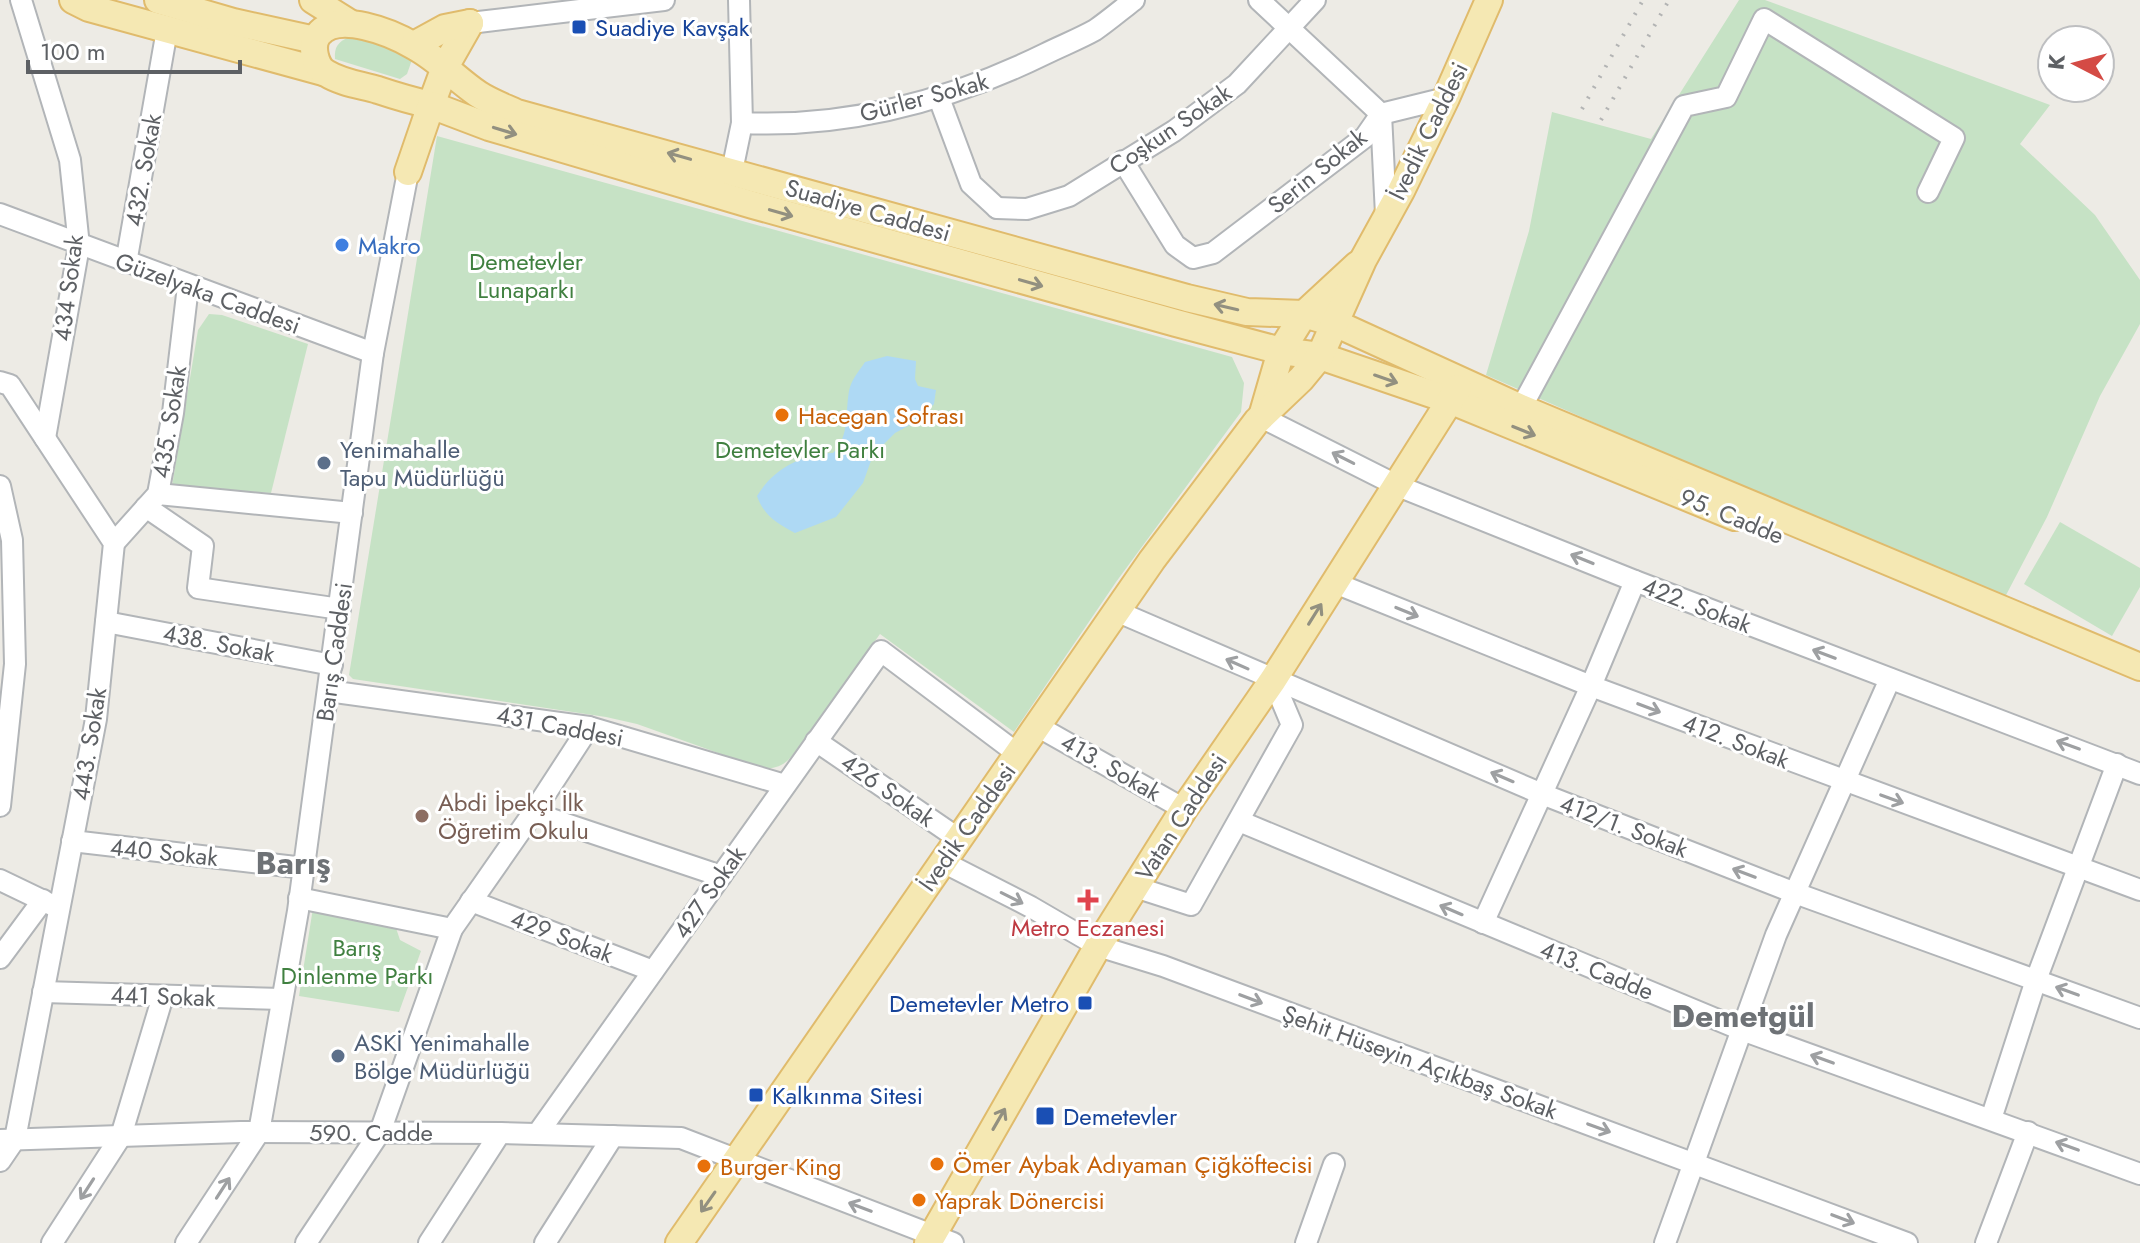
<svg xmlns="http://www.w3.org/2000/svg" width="2140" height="1243" font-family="Jost,sans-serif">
<rect width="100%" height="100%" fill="#edebe5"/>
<!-- green -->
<g fill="#c6e2c5">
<polygon points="1739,0 1765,0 2050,105 2020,144 2095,215 2140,280 2140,324 2100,396 2047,517 2005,597 1877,547 1486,375 1529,231 1552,112 1651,139"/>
<path d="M 349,37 L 405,50 L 413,57 L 407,74 L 400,79 L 335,59 C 334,47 338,42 349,37 Z"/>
<path d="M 437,136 L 1232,357 L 1244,383 L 1241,412 L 1116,582 L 1014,732 L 880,634 L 792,756 C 783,766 777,768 763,769 L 637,724 L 606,717 L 353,679 L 349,675 Z"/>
<polygon points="209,314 222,315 308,344 271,493 172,486 198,330"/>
<polygon points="2060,522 2140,568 2140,587 2112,636 2024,584"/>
<polygon points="313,908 395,925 400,940 421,951 399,1012 299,996"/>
</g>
<!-- water -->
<path fill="#aed9f4" d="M 887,356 L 916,361 L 915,379 L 918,386 L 936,390 L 934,404 L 919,420 L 895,433 L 873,455 L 863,483 L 836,517 L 795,533 C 777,523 764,516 757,496 C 773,469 802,454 833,453 C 850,436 845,413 849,391 C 851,380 859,371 865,362 Z"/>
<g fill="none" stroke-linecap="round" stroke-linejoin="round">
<defs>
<g id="minor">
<polyline points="21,0 70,160 79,246 45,438"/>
<polyline points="1259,0 1381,114 1386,215"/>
<polyline points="470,23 664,0"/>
<polyline points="939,98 971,184 997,208"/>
<path d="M 742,123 C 847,128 951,100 1045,54 C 1061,46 1079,39 1095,30 C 1108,21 1121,10 1134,0"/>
<polyline points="1123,161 1175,245 1193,258 1213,253 1365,137 1381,114 1446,98"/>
<polyline points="732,171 742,123 739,0"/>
<polyline points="997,208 1027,209 1069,196 1174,131 1237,84 1315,0"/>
<polyline points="0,214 373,353"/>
<polyline points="126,263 167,30"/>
<polyline points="0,382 10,385 114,543 96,719 15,1139 0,1161"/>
<polyline points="1521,408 1684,106 1726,97 1764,19 1954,138 1928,192"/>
<polyline points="1261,417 1398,486 1635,581 2140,774"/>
<polyline points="0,486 12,540 15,664 0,806"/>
<polyline points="158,494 352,513"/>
<polyline points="146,507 203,546 198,588 340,609"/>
<polyline points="114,543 158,494 173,413 188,286"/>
<polyline points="1335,583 1591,686 2140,890"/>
<polyline points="1116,611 1542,794 1795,893 2140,1018"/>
<polyline points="106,622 332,665"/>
<polyline points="328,691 589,727 785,785"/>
<polyline points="1037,726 1184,809"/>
<polyline points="816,741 959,839"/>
<polyline points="533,813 721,876"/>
<polyline points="1239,821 1742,1030 2140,1174"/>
<polyline points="72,841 304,868"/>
<polyline points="943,862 1031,907 1098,946 1163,966 1907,1243"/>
<polyline points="0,880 52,905"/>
<polyline points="1135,887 1191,905 1292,725 1273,680"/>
<polyline points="299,898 452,929"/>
<polyline points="471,901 653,971"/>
<polyline points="1483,923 1591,686 1635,581"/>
<polyline points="0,958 43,900"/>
<polyline points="43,992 282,999"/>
<polyline points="1991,1119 2036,980 2117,764"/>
<polyline points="538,1133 881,651 1018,754"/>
<polyline points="0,1140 241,1132 500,1133 681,1138 953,1243"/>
<polyline points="52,1243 121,1136 163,996"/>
<polyline points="186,1243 259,1132 298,911 373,353 408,172"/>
<polyline points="306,1243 380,1132 452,929 533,813 589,727"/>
<polyline points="429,1243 500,1133"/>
<polyline points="545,1243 613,1136"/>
<polyline points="1306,1243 1334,1164"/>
<polyline points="1665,1243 1776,935 1890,679"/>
<polyline points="1986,1243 2028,1132"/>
</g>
<g id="major">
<polyline points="73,0 89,8 323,72"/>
<polyline points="158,0 233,22 315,40"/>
<polyline points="313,0 348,22"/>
<path d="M 470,23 L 445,67 L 431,105 C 413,101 396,96 378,90 C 361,85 342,83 326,73 C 315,67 310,45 318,35 C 337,10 392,33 414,46 C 438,59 456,79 478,94 C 490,102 504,107 517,113 L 1187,298 L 1247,312 L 1304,314 L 1337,324 L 1521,408 L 2140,667"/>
<polyline points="414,45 445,28 470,23"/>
<polyline points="408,172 431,105 489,127 753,205 1176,323 1281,351 1320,356 1452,401 1735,517"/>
<polyline points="1263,413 1281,351 1304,314 1357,265"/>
<polyline points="679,1243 1152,560 1257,421 1301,379 1320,356 1363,260 1401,191 1446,98 1489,0"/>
<polyline points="928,1243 1098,946 1184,809 1273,680 1458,388"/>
</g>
</defs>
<!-- minor casing -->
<use href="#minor" stroke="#b2b5b8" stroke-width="24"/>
<!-- major casing -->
<use href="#major" stroke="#e0bb6c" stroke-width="30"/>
<!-- minor -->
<use href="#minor" stroke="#fff" stroke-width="20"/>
<!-- major -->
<use href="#major" stroke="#f5e8b3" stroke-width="26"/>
<!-- rail -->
<g stroke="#b3b4b4" stroke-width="4" stroke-dasharray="2 10" stroke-linecap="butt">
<polyline points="1582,109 1643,0"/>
<polyline points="1601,120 1669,0"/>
</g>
</g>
<!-- one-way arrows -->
<defs><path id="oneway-shaft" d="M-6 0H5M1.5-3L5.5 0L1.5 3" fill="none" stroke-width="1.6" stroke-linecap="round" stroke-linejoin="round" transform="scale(2)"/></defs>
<g stroke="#929080">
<use href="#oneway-shaft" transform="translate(505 131) rotate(17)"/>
<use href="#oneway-shaft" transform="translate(679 156) rotate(-164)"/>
<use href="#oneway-shaft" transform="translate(781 213) rotate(16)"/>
<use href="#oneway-shaft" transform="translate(1031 283) rotate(16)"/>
<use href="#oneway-shaft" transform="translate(1226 307) rotate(-167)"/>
<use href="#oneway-shaft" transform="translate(1386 379) rotate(19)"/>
<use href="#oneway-shaft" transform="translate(1524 431) rotate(22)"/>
<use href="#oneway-shaft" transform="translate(1315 614) rotate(-58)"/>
<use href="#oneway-shaft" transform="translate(999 1119) rotate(-60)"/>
<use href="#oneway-shaft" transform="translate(708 1202) rotate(125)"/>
</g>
<g stroke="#9ea0a2">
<use href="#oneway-shaft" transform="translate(1343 458) rotate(-153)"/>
<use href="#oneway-shaft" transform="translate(1582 559) rotate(-158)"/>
<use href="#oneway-shaft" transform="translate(1407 612) rotate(22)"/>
<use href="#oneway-shaft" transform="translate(1824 654) rotate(-159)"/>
<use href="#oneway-shaft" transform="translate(1237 664) rotate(-156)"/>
<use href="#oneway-shaft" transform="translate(1649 708) rotate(21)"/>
<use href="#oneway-shaft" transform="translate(2068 745) rotate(-160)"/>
<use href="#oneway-shaft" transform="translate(1502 777) rotate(-157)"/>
<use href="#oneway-shaft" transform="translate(1892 799) rotate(20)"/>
<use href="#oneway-shaft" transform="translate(1744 873) rotate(-159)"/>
<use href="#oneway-shaft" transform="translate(1012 898) rotate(27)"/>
<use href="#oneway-shaft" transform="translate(1451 910) rotate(-157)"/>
<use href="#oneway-shaft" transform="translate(2067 991) rotate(-160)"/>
<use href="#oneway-shaft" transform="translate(1251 999) rotate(21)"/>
<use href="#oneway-shaft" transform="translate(1822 1059) rotate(-160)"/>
<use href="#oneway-shaft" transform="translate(1599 1128) rotate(20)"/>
<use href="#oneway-shaft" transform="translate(2067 1146) rotate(-160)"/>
<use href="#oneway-shaft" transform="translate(223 1188) rotate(-57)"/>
<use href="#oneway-shaft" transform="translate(87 1189) rotate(123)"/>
<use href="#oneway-shaft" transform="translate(860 1207) rotate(-159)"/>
<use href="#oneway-shaft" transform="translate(1843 1219) rotate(21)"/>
</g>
<!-- markers -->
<g fill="#1a4fb4" stroke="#fff" stroke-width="3">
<rect x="571" y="19" width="16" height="16" rx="4"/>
<rect x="1077" y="995" width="16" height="16" rx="4"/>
<rect x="748" y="1087" width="16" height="16" rx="4"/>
<rect x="1035" y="1106" width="20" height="20" rx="4"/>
</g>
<circle fill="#3f7fe0" stroke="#fff" stroke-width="3" cx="342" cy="245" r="8"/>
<g fill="#e8710a" stroke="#fff" stroke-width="3">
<circle cx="782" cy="415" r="8"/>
<circle cx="937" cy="1164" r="8"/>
<circle cx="704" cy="1166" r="8"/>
<circle cx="919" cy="1200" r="8"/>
</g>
<g fill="#5c6f8a" stroke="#fff" stroke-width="3">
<circle cx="324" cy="463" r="8"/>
<circle cx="338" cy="1056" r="8"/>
</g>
<circle fill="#8d6e63" stroke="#fff" stroke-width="3" cx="422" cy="816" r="8"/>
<path fill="#e0444e" stroke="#fff" stroke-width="3" d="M1084 888h8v8h8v8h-8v8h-8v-8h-8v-8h8z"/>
<g text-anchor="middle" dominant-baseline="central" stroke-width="6" stroke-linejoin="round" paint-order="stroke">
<!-- transit labels -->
<g font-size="24" fill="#164399" stroke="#fff" text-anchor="start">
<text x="595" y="27">Suadiye Kavşak</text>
<text x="1069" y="1003" text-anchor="end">Demetevler Metro</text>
<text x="772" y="1095">Kalkınma Sitesi</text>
<text x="1063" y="1116">Demetevler</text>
</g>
<!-- street labels -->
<g font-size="24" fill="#5d6064" stroke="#fff">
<text transform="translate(924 97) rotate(-15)">Gürler Sokak</text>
<text transform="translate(1170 129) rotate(-34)">Coşkun Sokak</text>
<text transform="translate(1428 131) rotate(-64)">İvedik Caddesi</text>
<text transform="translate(143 170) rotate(-80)">432. Sokak</text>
<text transform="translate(1317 171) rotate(-39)">Serin Sokak</text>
<text transform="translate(868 210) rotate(16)">Suadiye Caddesi</text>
<text transform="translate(68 288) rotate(-83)">434 Sokak</text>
<text transform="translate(208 293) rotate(20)">Güzelyaka Caddesi</text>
<text transform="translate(169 422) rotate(-81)">435. Sokak</text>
<text transform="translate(1732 516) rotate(22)">95. Cadde</text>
<text transform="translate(1697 605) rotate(21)">422. Sokak</text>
<text transform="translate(219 643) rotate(11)">438. Sokak</text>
<text transform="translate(334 652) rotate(-82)">Barış Caddesi</text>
<text transform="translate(560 726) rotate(11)">431 Caddesi</text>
<text transform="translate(1736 741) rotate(21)">412. Sokak</text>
<text transform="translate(89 744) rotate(-81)">443. Sokak</text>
<text transform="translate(1111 767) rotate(30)">413. Sokak</text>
<text transform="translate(888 790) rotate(35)">426 Sokak</text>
<text transform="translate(1181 817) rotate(-57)">Vatan Caddesi</text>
<text transform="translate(1624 826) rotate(21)">412/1. Sokak</text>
<text transform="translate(967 827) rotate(-55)">İvedik Caddesi</text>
<text transform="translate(164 852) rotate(6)">440 Sokak</text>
<text transform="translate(709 892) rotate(-55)">427 Sokak</text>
<text transform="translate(562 936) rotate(21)">429 Sokak</text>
<text transform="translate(1597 970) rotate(22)">413. Cadde</text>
<text transform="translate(163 996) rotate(2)">441 Sokak</text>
<text transform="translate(1420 1062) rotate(20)">Şehit Hüseyin Açıkbaş Sokak</text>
<text x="371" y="1132">590. Cadde</text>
</g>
<!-- shop labels -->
<g font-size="24" fill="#366cbe" stroke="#fff" text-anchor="start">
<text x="358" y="245">Makro</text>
</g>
<!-- park labels -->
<g font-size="24" fill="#408040" stroke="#fff">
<text x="526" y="261">Demetevler<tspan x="526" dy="28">Lunaparkı</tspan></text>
<text x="800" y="449">Demetevler Parkı</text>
<text x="357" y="947">Barış<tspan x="357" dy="28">Dinlenme Parkı</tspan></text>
</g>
<!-- food labels -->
<g font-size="24" fill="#c56008" stroke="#fff" text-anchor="start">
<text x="798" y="415">Hacegan Sofrası</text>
<text x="953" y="1164">Ömer Aybak Adıyaman Çiğköftecisi</text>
<text x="720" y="1166">Burger King</text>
<text x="935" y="1200">Yaprak Dönercisi</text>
</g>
<!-- service labels -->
<g font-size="24" fill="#4e5e75" stroke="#fff" text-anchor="start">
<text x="340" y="449">Yenimahalle<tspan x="340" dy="28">Tapu Müdürlüğü</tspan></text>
<text x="354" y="1042">ASKİ Yenimahalle<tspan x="354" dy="28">Bölge Müdürlüğü</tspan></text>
</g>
<!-- education labels -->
<g font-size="24" fill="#785e54" stroke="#fff" text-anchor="start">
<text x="438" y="802">Abdi İpekçi İlk<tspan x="438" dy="28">Öğretim Okulu</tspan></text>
</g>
<!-- health labels -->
<g font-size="24" fill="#be3a42" stroke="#fff">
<text x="1088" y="927">Metro Eczanesi</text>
</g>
<!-- district labels -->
<g font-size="32" font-weight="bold" fill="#6e7276" stroke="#fff">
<text x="293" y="863">Barış</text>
<text x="1743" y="1016">Demetgül</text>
</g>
</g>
<!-- north arrow -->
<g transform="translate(2076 64) rotate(276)"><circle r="38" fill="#ffffff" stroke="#bebfc1" stroke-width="2"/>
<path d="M0-6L14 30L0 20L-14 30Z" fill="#d44b45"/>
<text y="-12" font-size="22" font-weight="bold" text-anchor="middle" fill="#5d6064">K</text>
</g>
<!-- scale -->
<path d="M28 60v12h212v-12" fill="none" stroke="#5d6064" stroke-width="4"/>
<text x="40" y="60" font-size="24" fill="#5d6064" stroke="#ffffff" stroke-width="6" paint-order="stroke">100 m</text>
</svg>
